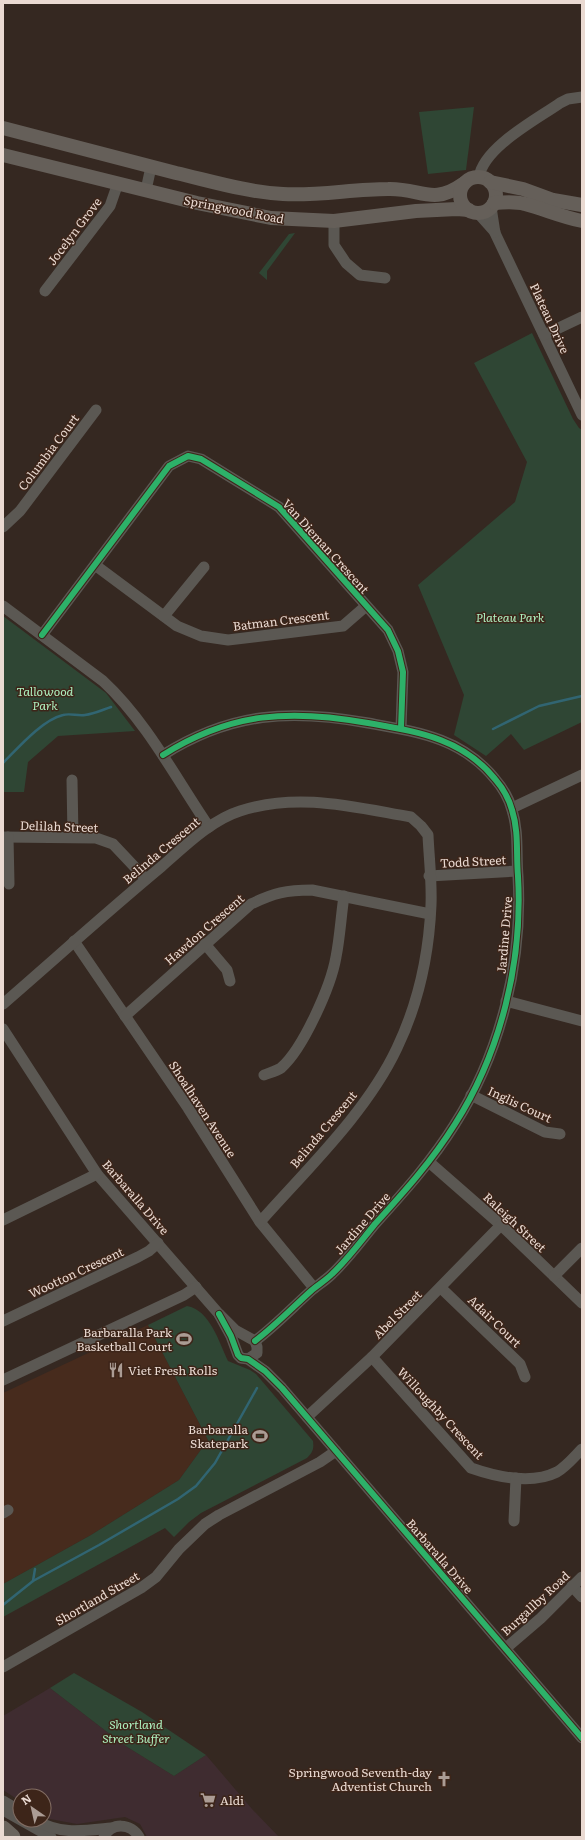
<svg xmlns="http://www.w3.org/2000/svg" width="585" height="1840" font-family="Literata,serif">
<rect width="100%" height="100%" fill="#352821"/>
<!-- commercial -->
<polygon fill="#3f2c30" points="50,1688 124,1745 174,1776 206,1755 252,1809 279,1837 147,1837 140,1824 125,1817 77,1824 50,1819 44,1815 44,1796 20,1796 20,1801 3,1790 3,1716"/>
<!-- built -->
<polygon fill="#472b1d" points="148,1325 208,1440 179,1480 91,1535 3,1584 3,1393"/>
<!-- green -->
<g fill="#2f4634">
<polygon points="474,107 466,170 428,174 419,112"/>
<polygon points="295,233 267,271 267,280 259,273 289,234"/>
<polygon points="532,333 573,419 579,428 582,430 582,722 524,750 511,734 486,756 454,735 464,695 418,585 515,502 527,462 474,363"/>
<polygon points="3,616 106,693 135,731 58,736 28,762 24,792 3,792"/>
<path d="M 187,1306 C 210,1310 219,1342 228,1361 L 250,1370 L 256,1374 L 313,1441 C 314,1449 313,1452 307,1458 L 201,1513 L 189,1522 L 174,1537 L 165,1528 L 3,1617 L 3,1584 L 91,1535 L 179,1480 L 208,1440 L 148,1325 Z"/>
<polygon points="74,1673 142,1712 206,1755 174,1776 124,1745 50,1688"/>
</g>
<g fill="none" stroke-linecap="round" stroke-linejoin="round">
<!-- stream -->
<g stroke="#316572" stroke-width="2.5">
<polyline points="493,729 539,706 582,696"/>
<path d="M 3,763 C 18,748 42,720 63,715 C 70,713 77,716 85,715 C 94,714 102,710 111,707"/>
<polyline points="33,1581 35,1569"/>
<polyline points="3,1605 33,1581 99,1545 178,1499 196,1486 215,1463 257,1388"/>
</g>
<!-- minor -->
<g stroke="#5b5853" stroke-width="11">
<path d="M 479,177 C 484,147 536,120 560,103 L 568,99 L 582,97"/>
<polyline points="146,190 151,167"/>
<polyline points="491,207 495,233 582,415"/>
<polyline points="478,213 495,232"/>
<polyline points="334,221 334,245 346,263 360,275 385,278"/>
<polyline points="45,291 110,206 118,183"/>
<polyline points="544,335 582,317"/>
<polyline points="3,527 20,511 96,410"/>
<polyline points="95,565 177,626 201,636 228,640 343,626 366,606"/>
<path d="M 3,606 L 103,681 C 147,722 175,777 209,827"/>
<polyline points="164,616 204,567"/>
<polyline points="42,635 169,466 188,456 201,459 279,507 388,630 398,651 403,672 401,728"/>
<path d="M 163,755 C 231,712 291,709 368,723 C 418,732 462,738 495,779 C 502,787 509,799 512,810 C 519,832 516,854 518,876 C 523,961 501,1052 455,1124 C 432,1161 404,1192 375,1224 C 361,1241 348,1259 332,1274 C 326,1280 318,1285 312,1290 C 293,1307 275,1326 255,1341"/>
<polyline points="72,780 73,837"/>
<polyline points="512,808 582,775"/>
<polyline points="3,837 96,838 113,844 146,879"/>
<polyline points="8,837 9,884"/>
<polyline points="429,876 517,871"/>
<polyline points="74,941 188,1108 260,1222 314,1288"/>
<polyline points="205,944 227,970 230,981"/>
<polyline points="506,1001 582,1021"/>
<path d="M 3,1004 C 56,958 108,911 161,867 C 184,847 211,820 240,811 C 298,792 353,807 411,817 L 421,826 L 428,835 C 429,858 432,882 431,905 C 429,953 418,1004 397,1048 C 367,1112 307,1169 260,1222"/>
<path d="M 125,1016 L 251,904 C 274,893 286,890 312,890 L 430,914"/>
<polyline points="3,1029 97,1174 219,1314 235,1330 255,1341 257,1347 257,1353 248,1359"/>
<path d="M 264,1075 C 269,1073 277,1071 281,1068 C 303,1049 331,986 336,957 C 340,937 341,916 344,896"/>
<polyline points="471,1095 545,1132 560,1134"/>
<polyline points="429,1162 501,1225 582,1303"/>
<polyline points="3,1220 97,1174"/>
<polyline points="554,1276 582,1248"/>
<polyline points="441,1288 520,1364 525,1377"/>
<polyline points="219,1314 231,1336 238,1355 241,1358 248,1359 265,1371 282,1388 582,1738"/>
<polyline points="3,1321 138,1257 149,1251 158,1243"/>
<path d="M 372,1357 L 471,1468 C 497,1477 531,1485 557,1472 C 566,1467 575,1456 582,1449"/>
<polyline points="3,1380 184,1295 196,1287"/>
<polyline points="307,1417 372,1357 501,1225"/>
<polyline points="3,1513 8,1510"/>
<polyline points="514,1521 516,1478"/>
<polyline points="572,1586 582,1597"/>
<polyline points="506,1648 541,1618 582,1577"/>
<polyline points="3,1667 141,1588 156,1577 179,1549 205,1524 219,1515 320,1462 336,1451"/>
<polyline points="3,1801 20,1811"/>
<polyline points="3,1810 51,1837"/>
<path d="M 35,1820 C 61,1835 82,1831 111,1828"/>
<path d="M 104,1837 C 111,1822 131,1823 139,1837"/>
</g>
<!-- major -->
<g stroke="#655f59" stroke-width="14">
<path d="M 3,128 C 61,143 118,158 176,173 C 211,181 246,192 283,194 C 318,196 353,189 388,189 C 421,188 432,206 463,184"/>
<polyline points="3,155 197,203 271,218 334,221 416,211 457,209 469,210"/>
<circle cx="478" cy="195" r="18"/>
<polyline points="490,182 523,189 553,200 582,205"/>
<path d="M 494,203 C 504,202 515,201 525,204 C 544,209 562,217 582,221"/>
</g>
<!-- highway -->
<polyline stroke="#6b655e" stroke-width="17" points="3,1829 12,1837"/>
<defs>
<g id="cycleway">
<polyline points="42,635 169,466 188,456 201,459 279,507 388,630 398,651 403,672 401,728"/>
<path d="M 163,755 C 231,712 291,709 368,723 C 418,732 462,738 495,779 C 502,787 509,799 512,810 C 519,832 516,854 518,876 C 523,961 501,1052 455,1124 C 432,1161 404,1192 375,1224 C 361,1241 348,1259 332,1274 C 326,1280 318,1285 312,1290 C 293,1307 275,1326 255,1341"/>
<polyline points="219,1314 231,1336 238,1355 241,1358 248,1359 265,1371 282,1388 582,1738"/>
</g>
</defs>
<!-- cycleway casing -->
<use href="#cycleway" stroke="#3d2519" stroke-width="8"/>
<!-- cycleway -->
<use href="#cycleway" stroke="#2db169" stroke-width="6"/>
</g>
<!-- icons -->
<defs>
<symbol id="stadium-bare" viewBox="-9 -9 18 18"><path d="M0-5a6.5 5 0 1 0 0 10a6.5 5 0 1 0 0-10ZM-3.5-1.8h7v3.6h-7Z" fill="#ab9c94" stroke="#3d2519" stroke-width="2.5" paint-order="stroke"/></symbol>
<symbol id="restaurant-bare" viewBox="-9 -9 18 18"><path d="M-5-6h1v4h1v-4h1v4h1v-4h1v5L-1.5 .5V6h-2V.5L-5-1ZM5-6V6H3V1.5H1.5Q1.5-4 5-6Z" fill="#ab9c94" stroke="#3d2519" stroke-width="2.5" paint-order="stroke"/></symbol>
<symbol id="church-bare" viewBox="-9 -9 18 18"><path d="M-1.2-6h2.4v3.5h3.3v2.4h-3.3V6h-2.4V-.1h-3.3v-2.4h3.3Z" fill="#ab9c94" stroke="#3d2519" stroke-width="2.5" paint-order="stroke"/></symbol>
<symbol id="supermarket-bare" viewBox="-9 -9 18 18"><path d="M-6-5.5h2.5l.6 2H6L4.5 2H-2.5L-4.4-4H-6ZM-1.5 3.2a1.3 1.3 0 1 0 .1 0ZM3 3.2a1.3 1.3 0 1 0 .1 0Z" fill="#ab9c94" stroke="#3d2519" stroke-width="2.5" paint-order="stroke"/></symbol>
</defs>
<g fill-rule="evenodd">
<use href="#stadium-bare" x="173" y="1328" width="22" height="22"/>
<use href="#restaurant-bare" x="105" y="1359" width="22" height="22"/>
<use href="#stadium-bare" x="249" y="1425" width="22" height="22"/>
<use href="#church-bare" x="433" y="1768" width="22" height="22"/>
<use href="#supermarket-bare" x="197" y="1789" width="22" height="22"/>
</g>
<g text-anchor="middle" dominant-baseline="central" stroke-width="3" stroke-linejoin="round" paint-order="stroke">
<!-- street labels -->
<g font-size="12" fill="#eadad2" stroke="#3d2519">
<text transform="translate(234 209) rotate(11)">Springwood Road</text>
<text transform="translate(74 231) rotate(-53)">Jocelyn Grove</text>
<text transform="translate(550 318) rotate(65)">Plateau Drive</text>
<text transform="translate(48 452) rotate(-53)">Columbia Court</text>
<text transform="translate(326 546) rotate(48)">Van Dieman Crescent</text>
<text transform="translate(281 620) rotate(-7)">Batman Crescent</text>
<text transform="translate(59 826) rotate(2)">Delilah Street</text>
<text transform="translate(161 850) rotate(-40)">Belinda Crescent</text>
<text transform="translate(473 861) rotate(-3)">Todd Street</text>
<text transform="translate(204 929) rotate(-41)">Hawdon Crescent</text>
<text transform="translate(504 935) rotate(-85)">Jardine Drive</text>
<text transform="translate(520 1104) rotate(25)">Inglis Court</text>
<text transform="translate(203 1109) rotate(57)">Shoalhaven Avenue</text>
<text transform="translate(323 1129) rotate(-50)">Belinda Crescent</text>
<text transform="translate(136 1197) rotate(49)">Barbaralla Drive</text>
<text transform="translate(515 1222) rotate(43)">Raleigh Street</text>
<text transform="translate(362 1223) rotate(-49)">Jardine Drive</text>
<text transform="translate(76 1272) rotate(-25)">Wootton Crescent</text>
<text transform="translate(397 1314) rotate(-45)">Abel Street</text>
<text transform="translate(495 1321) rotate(44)">Adair Court</text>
<text transform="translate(441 1413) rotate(47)">Willoughby Crescent</text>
<text transform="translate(440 1556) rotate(49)">Barbaralla Drive</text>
<text transform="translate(97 1598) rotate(-30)">Shortland Street</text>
<text transform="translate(535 1603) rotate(-43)">Burgallby Road</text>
</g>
<!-- park labels -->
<g font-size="12" font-style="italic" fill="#acefbe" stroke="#3d2519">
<text x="510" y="617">Plateau Park</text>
<text x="45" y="691">Tallowood<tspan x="45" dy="14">Park</tspan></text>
<text x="136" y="1724">Shortland<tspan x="136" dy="14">Street Buffer</tspan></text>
</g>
<!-- poi labels -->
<g font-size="12" fill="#eadad2" stroke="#3d2519" text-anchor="end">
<text x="172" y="1332">Barbaralla Park<tspan x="172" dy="14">Basketball Court</tspan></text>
<text x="128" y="1370" text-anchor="start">Viet Fresh Rolls</text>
<text x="248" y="1429">Barbaralla<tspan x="248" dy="14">Skatepark</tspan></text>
<text x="432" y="1772">Springwood Seventh-day<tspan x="432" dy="14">Adventist Church</tspan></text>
<text x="220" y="1800" text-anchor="start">Aldi</text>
</g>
</g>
<!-- border -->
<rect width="585" height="1840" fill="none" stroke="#eadad2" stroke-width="8"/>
<!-- north arrow -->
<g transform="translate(32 1808) rotate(326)"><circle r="19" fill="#3d2519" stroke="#826d63"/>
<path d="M0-3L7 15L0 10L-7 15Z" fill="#ab9c94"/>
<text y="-6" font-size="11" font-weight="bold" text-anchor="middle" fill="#eadad2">N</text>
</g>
</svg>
